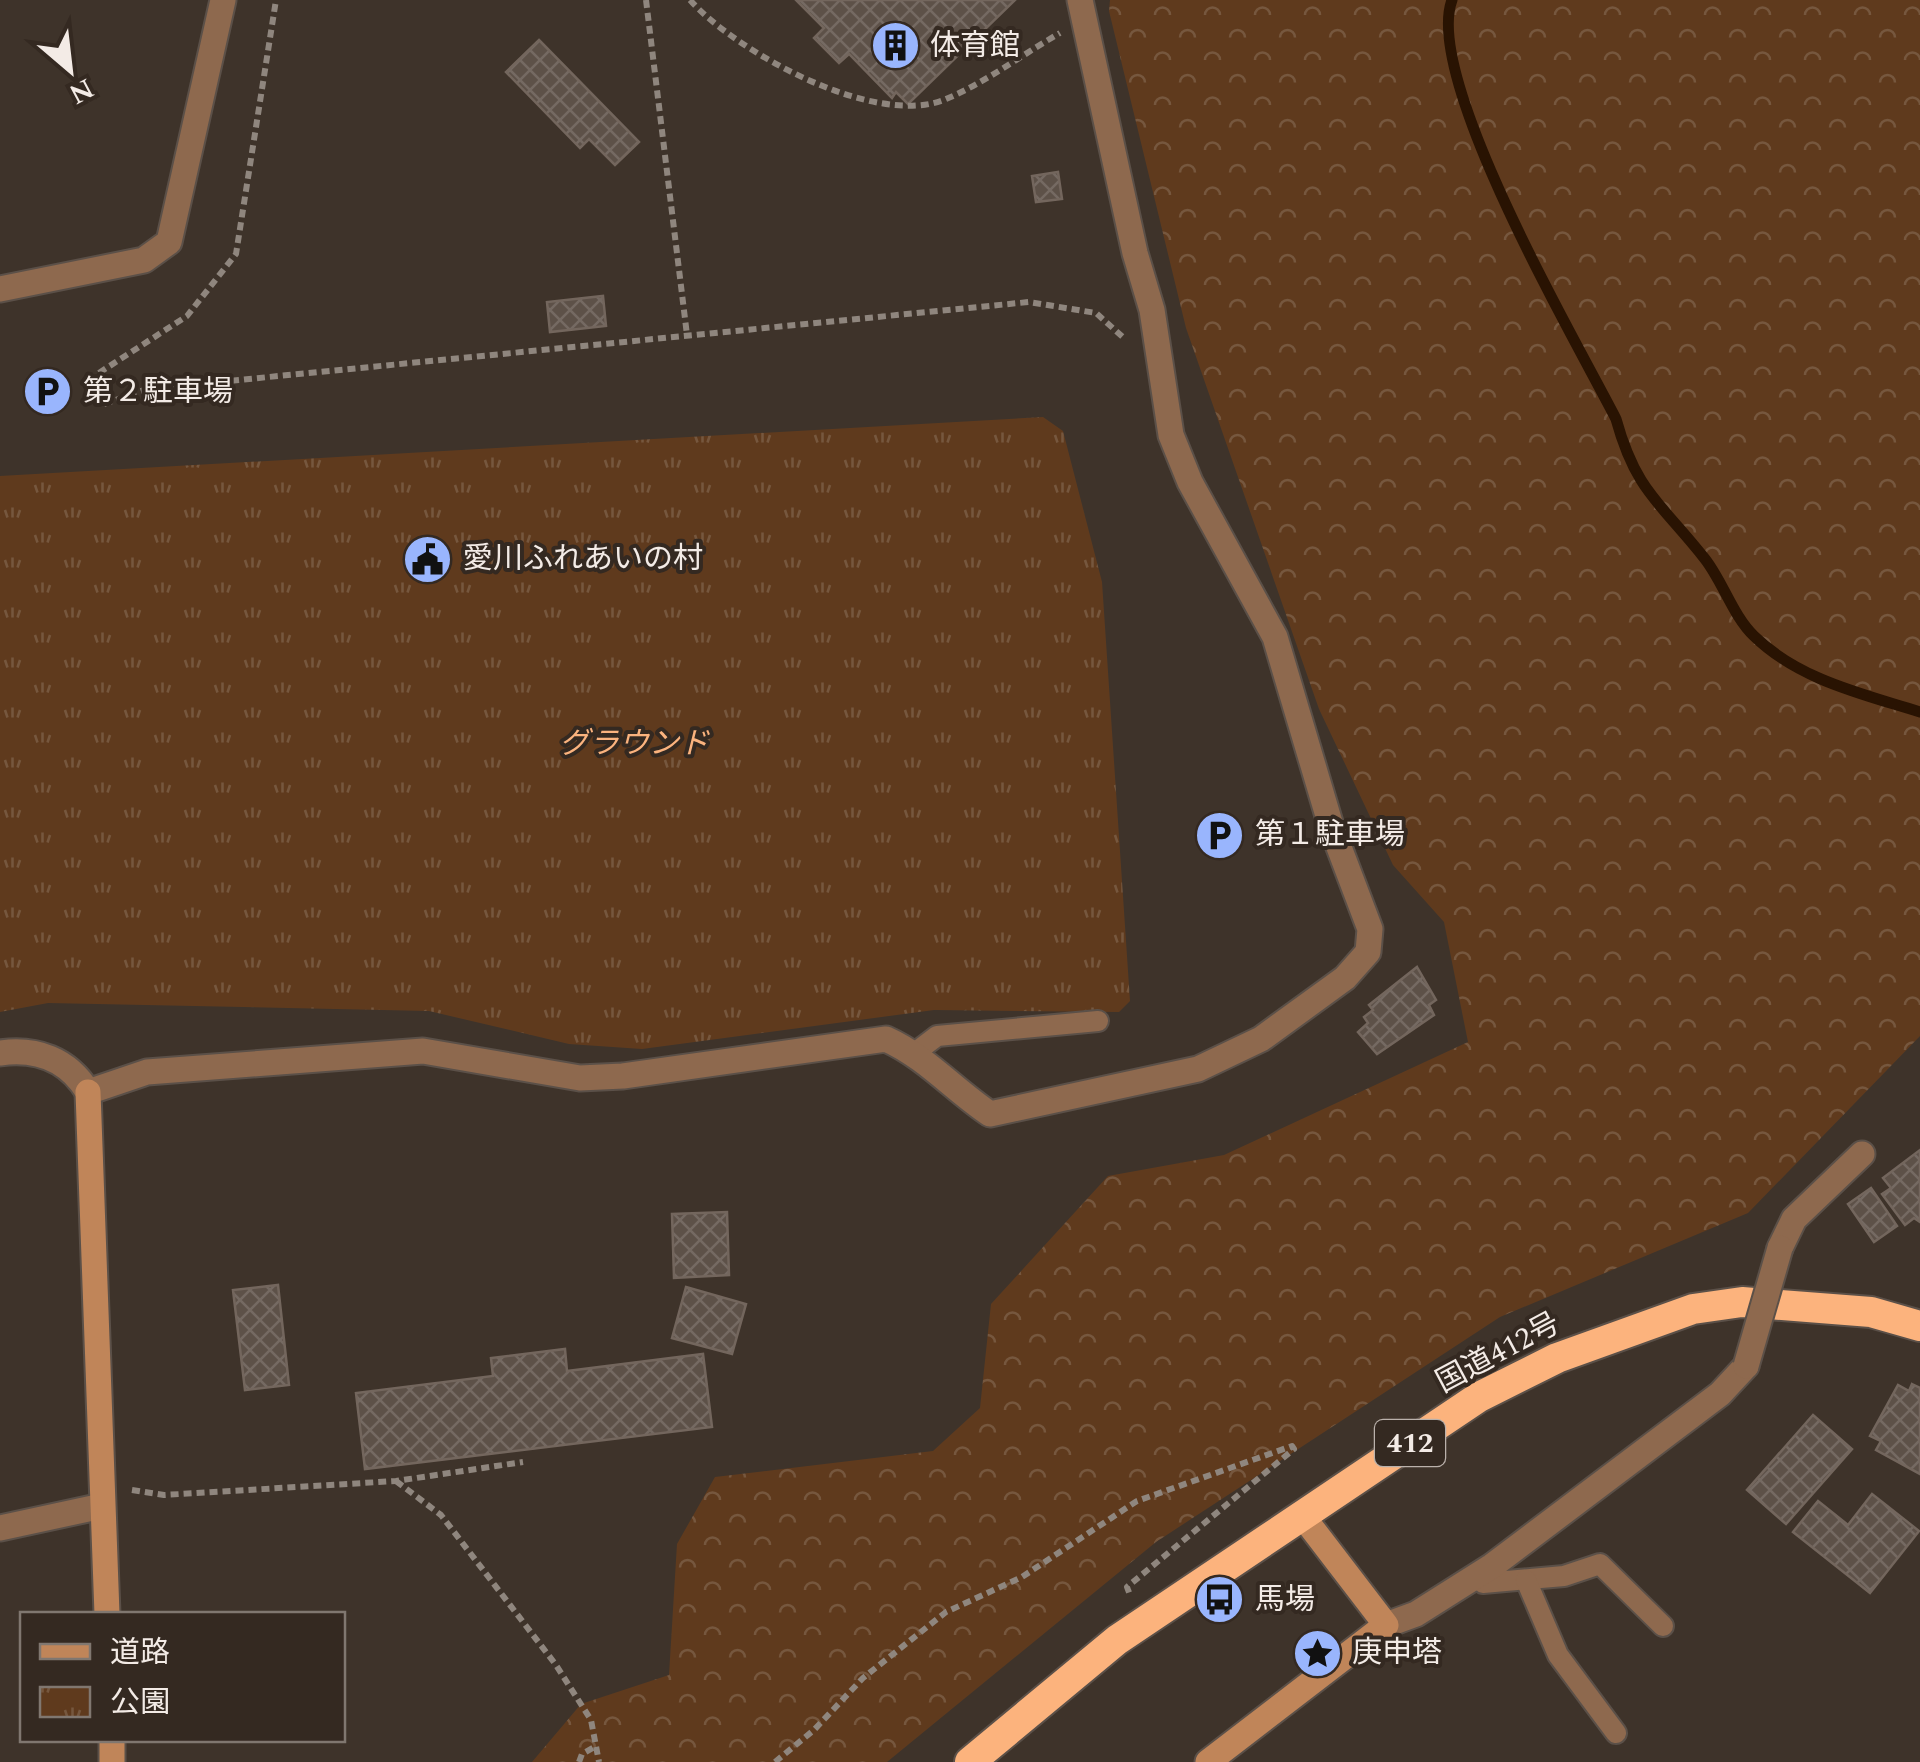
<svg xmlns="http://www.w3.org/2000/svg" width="1920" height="1762" font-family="Spectral,'Noto Sans JP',serif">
<defs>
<pattern id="forest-crowns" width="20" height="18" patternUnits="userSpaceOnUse" patternTransform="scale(2.5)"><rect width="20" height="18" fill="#5f3a1d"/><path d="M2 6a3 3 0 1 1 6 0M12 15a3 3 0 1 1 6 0" fill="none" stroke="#76573e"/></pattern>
<pattern id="park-tufts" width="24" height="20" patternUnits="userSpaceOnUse" patternTransform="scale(2.5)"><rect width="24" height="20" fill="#5f3a1d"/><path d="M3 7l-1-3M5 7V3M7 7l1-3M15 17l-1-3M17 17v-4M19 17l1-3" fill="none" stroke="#76573e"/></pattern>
<pattern id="building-cross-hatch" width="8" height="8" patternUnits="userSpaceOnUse" patternTransform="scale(2.5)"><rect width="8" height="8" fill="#5d5148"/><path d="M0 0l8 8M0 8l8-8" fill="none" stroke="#756a62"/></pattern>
</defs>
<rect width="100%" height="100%" fill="#3e332a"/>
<!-- forest -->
<polygon fill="url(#forest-crowns)" points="1110,0 1920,0 1920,1036 1748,1213 1500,1317 1156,1542 887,1762 532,1762 581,1704 669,1675 677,1544 715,1477 933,1451 980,1408 991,1304 1108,1176 1224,1155 1468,1042 1444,922 1393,865 1319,709 1186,328 1109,11"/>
<!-- park -->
<polygon fill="url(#park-tufts)" points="1043,417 1063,431 1102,582 1130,1001 1119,1012 934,1010 642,1049 569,1044 429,1011 48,1003 0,1012 0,476"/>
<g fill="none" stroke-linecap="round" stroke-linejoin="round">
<!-- stream -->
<path stroke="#291302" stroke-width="11" d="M 1452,0 C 1423,78 1575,339 1616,419 C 1636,492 1661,503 1705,559 C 1723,582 1733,616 1754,636 C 1799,680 1863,694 1920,712"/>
</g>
<!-- building -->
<g fill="url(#building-cross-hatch)" stroke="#73665d" stroke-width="2.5">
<polygon points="796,0 1015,0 908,104 896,92 892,98 849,54 839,63 814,38 824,28"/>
<polygon points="539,40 639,142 615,165 589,139 580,148 506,72"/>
<polygon points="1058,172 1062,199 1036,202 1032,176"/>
<polygon points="603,296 606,326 550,332 547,302"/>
<polygon points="1417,967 1436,1000 1429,1005 1434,1015 1377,1054 1358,1032 1368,1023 1364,1017 1373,1010 1369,1005"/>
<polygon points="1920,1150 1920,1222 1914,1218 1905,1225 1882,1194 1891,1188 1883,1178"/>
<polygon points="1871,1188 1897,1226 1874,1242 1848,1204"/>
<polygon points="727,1212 729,1275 674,1278 672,1214"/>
<polygon points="278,1285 289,1385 245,1390 233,1290"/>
<polygon points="686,1287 746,1304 732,1354 672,1338"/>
<polygon points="565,1349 567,1371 703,1354 712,1427 365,1469 356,1393 493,1376 491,1358"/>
<polygon points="1912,1384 1920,1388 1920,1474 1876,1450 1881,1441 1870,1436 1898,1385 1909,1391"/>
<polygon points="1813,1415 1852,1449 1786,1524 1747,1490"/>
<polygon points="1872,1494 1919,1531 1870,1593 1793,1532 1818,1501 1848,1525"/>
</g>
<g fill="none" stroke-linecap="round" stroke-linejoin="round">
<defs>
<g id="lane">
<polyline points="916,1052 937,1036 1098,1021"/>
<polyline points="1476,1576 1483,1583 1564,1576 1600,1564 1663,1626"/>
<polyline points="1526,1580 1558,1655 1616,1733"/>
</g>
<g id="street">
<polyline points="0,289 144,260 169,242 223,0"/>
<path d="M 0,1053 C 36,1048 68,1059 88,1092 L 147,1072 L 423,1051 L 580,1078 L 623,1076 L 886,1039 C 926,1057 954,1090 990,1114 L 1198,1069 L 1261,1039 L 1345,978 L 1368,952 L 1370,929 L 1331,826 L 1275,637 L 1190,482 L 1171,435 L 1152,310 L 1135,253 L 1080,0"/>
<polyline points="1780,1248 1794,1219 1862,1154"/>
<polyline points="0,1528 102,1506"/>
<polyline points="1386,1625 1416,1614 1492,1566 1720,1394 1746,1366"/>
</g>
<g id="secondary">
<polyline points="88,1092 107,1614"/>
<polyline points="112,1740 112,1762"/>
<polyline points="1208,1762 1386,1625 1301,1514"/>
</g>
<polyline id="highway" points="970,1762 1117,1640 1479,1397 1557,1358 1693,1309 1742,1302 1871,1312 1920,1326"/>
</defs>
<!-- lane casing -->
<use href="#lane" stroke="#5b5048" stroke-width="24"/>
<!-- street casing -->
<use href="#street" stroke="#5b5048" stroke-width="29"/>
<!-- secondary casing -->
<use href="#secondary" stroke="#5b5048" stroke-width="29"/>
<!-- highway casing -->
<use href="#highway" stroke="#5b5048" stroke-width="34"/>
<!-- path -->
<g stroke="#8f867e" stroke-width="6" stroke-dasharray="8 5" stroke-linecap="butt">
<polyline points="646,0 687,335"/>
<path d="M 690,0 C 736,52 876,129 946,99 C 985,83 1023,54 1060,33"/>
<polyline points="88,380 187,316 236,254 276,0"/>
<polyline points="104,404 147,389 1029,302 1096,313 1125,339"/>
<polyline points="396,1481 441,1515 556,1665 591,1720 599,1762"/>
<polyline points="132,1490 164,1495 396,1481 523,1462"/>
<polyline points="579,1762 582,1754 596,1746"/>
<polyline points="775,1762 814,1730 863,1678 946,1612 1022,1577 1137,1501 1292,1446 1294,1449 1127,1587 1130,1595"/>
</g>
<!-- lane -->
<use href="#lane" stroke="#8e694e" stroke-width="20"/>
<!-- street -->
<use href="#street" stroke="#8e694e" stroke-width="25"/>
<!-- secondary -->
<use href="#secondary" stroke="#c08559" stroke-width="25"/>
<!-- highway -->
<use href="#highway" stroke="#fcb37d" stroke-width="30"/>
<defs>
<polyline id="street-bridge" points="1746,1366 1780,1248"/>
</defs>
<!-- street-bridge casing -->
<use href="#street-bridge" stroke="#5b5048" stroke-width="29" stroke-linecap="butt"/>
<!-- street-bridge -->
<use href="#street-bridge" stroke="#8e694e" stroke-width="25"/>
</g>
<!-- icons -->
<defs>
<symbol id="building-disc" viewBox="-11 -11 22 22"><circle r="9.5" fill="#99b5fd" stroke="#342921"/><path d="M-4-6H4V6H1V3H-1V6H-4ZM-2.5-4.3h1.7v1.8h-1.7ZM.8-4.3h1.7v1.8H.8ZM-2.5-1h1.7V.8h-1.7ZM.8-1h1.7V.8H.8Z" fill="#111"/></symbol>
<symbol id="parking-disc" viewBox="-11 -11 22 22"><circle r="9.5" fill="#99b5fd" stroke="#342921"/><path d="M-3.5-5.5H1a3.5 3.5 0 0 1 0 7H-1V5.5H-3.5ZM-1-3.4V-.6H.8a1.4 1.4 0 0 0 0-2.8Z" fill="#111"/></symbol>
<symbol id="civic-disc" viewBox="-11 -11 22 22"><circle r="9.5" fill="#99b5fd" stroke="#342921"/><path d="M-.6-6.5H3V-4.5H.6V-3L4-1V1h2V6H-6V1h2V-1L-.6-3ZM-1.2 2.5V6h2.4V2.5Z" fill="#111"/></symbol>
<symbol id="bus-disc" viewBox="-11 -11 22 22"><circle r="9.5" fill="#99b5fd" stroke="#342921"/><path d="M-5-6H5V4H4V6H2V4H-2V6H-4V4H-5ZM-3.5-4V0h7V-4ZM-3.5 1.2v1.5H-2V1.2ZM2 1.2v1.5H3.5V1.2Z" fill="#111"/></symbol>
<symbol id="sight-disc" viewBox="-11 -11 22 22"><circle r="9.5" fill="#99b5fd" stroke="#342921"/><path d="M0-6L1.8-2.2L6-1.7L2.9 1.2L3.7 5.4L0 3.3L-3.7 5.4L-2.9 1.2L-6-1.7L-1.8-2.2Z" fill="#111"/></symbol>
</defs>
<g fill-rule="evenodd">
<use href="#building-disc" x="868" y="18" width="55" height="55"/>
<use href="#parking-disc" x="20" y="364" width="55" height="55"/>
<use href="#civic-disc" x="400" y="532" width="55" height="55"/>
<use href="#parking-disc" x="1192" y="808" width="55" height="55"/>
<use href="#bus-disc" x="1192" y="1572" width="55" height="55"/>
<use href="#sight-disc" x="1290" y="1626" width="55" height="55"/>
</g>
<g text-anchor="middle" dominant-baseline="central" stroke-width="8" stroke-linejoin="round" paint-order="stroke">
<!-- shield labels -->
<rect fill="#342921" stroke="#bab1ab" stroke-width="2.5" x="1375" y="1420" width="70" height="46" rx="8"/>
<g font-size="28" font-weight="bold" fill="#f3ebe6">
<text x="1410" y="1443">412</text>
</g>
<!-- poi labels -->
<g font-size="30" fill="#f3ebe6" stroke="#342921" text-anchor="start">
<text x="930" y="46">体育館</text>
<text x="83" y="392">第２駐車場</text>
<text x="463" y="559">愛川ふれあいの村</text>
<text x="1255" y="835">第１駐車場</text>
<text x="1255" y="1600">馬場</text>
<text x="1352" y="1653">庚申塔</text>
</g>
<!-- park labels -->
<g font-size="30" font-style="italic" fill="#fbb37e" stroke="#342921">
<text x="634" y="744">グラウンド</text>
</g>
<!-- street labels -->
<g font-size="30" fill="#f3ebe6" stroke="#342921">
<text transform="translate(1498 1353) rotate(-28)">国道412号</text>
</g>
</g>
<!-- legend -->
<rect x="20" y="1612" width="325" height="130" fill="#342921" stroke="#807770" stroke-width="2.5"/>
<rect x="40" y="1644" width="50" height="15" fill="#c08559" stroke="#807770" stroke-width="2.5"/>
<text x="110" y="1662" font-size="30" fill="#f3ebe6">道路</text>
<rect x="40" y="1687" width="50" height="30" fill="url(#park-tufts)" stroke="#807770" stroke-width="2.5"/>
<text x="110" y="1712" font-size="30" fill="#f3ebe6">公園</text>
<!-- north arrow -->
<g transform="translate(70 70) rotate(152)" stroke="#342921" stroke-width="8" paint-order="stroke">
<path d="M0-8L18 38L0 25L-18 38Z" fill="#f3ebe6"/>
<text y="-15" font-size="28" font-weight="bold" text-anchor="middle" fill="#f3ebe6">N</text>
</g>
</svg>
